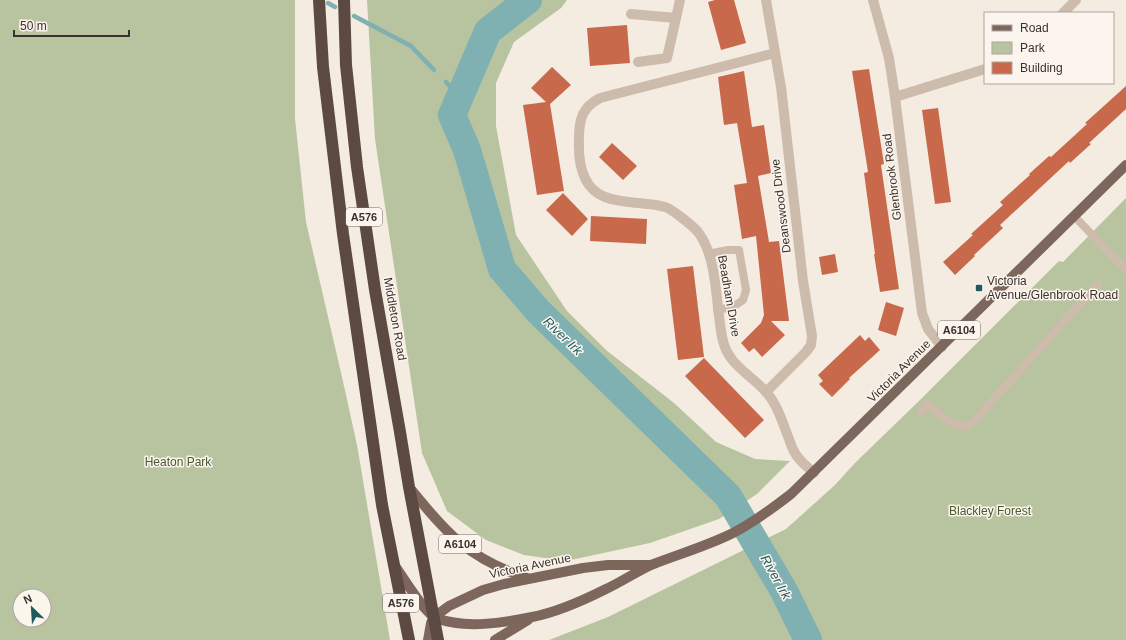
<svg xmlns="http://www.w3.org/2000/svg" width="1126" height="640" font-family="Helvetica,sans-serif">
<rect width="100%" height="100%" fill="#f4ebe1"/>
<!-- green -->
<g fill="#b8c4a0" fill-rule="evenodd">
<path d="M 0,0 L 295,0 L 295,119 L 306,222 L 342,377 L 357,445 L 390,640 L 0,640 ZM 20,596 L 44,596 L 44,620 L 20,620 Z"/>
<polygon points="367,0 567,0 561,8 514,42 496,83 496,126 516,235 567,311 606,350 674,403 716,442 755,459 790,461 757,494 719,519 650,543 566,561 524,555 486,540 447,511 422,453 375,139"/>
<polygon points="1126,198 1126,640 549,640 608,617 786,529 835,485 854,464 921,399 1059,261 1063,262"/>
</g>
<g fill="none" stroke-linecap="round" stroke-linejoin="round">
<!-- stream -->
<g stroke="#7fb0b2" stroke-width="4.5">
<polyline points="328,3 335,7"/>
<polyline points="354,16 411,46 434,70"/>
<polyline points="446,82 460,97"/>
</g>
<!-- river -->
<polyline stroke="#7fb0b2" stroke-width="28" points="528,0 488,31 452,115 467,150 502,269 538,311 728,496 784,591 808,640"/>
</g>
<!-- building -->
<g fill="#c8694b">
<polygon points="715,0 734,0 746,43 721,50 708,2"/>
<polygon points="627,25 630,63 590,66 587,28"/>
<polygon points="552,67 571,85 550,104 564,191 537,195 523,105 546,102 531,88"/>
<polygon points="869,69 884,164 881,165 899,289 880,292 874,254 875,254 864,173 868,172 852,71"/>
<polygon points="744,71 752,127 764,125 771,173 758,176 769,242 779,241 789,321 771,321 785,335 762,357 754,348 749,352 741,343 761,323 764,315 756,236 742,239 734,185 747,183 737,123 724,125 718,77"/>
<polygon points="1126,86 1126,109 1089,143 1091,144 1070,163 1069,161 1000,225 1003,228 974,255 975,256 955,275 943,262 973,235 971,234 1003,205 1000,202 1030,175 1029,174 1049,156 1051,157 1087,124 1085,123"/>
<polygon points="938,108 951,202 935,204 922,110"/>
<polygon points="612,143 637,166 623,180 599,157"/>
<polygon points="563,193 588,219 572,236 546,210"/>
<polygon points="591,216 647,219 646,244 590,241"/>
<polygon points="835,254 838,272 822,275 819,257"/>
<polygon points="693,266 704,357 678,360 667,269"/>
<polygon points="886,302 904,308 896,336 878,330"/>
<polygon points="860,335 865,341 869,337 880,350 849,378 850,379 832,397 819,384 823,381 818,375"/>
<polygon points="704,358 764,420 745,438 685,376"/>
</g>
<g fill="none" stroke-linecap="round" stroke-linejoin="round">
<!-- lane -->
<g stroke="#cdbbac" stroke-width="8">
<polyline points="1074,216 1126,270"/>
<polyline points="708,254 728,250 739,250 746,290 743,300 733,307 717,310"/>
<polyline points="922,412 926,403 947,420 962,427 969,425 976,419 1098,284"/>
</g>
<!-- street -->
<g stroke="#cdbbac" stroke-width="10">
<polyline points="766,0 781,87 803,281 812,336 811,345 806,352 766,392"/>
<polyline points="873,0 889,58 895,97 922,313 928,329 942,347"/>
<polyline points="1063,13 1076,0"/>
<polyline points="631,14 676,18 680,0"/>
<path d="M 775,53 L 600,98 C 583,107 579,118 579,138 C 578,160 581,188 605,197 C 615,201 627,202 638,203 C 646,204 656,204 665,207 C 672,209 693,226 698,232 C 719,259 715,308 723,341 C 729,366 752,375 767,393 C 778,406 783,424 789,439 C 791,444 792,449 795,453 C 799,461 808,467 814,473"/>
<polyline points="638,62 667,58 676,18"/>
<polyline points="895,97 985,69"/>
</g>
<!-- primary -->
<g stroke="#7d675c" stroke-width="10">
<path d="M 409,487 C 446,533 469,559 527,578"/>
<path d="M 395,566 C 403,577 425,614 436,618 C 465,629 503,623 532,617 C 554,613 586,599 606,589 C 621,582 636,572 651,565 C 679,554 707,546 733,533 C 754,522 773,508 791,494 L 1126,165"/>
<polyline points="428,640 431,623 434,617 449,606 483,590 504,584 583,568 608,565 650,565"/>
<polyline points="495,640 528,620"/>
</g>
<!-- highway -->
<g stroke="#5c4a42" stroke-width="12">
<polyline points="319,0 323,67 343,234 382,505 409,640"/>
<polyline points="344,0 346,65 357,167 375,290 400,432 409,487 438,640"/>
</g>
</g>
<!-- markers -->
<rect fill="#1f5a5e" stroke="#fbf5ee" stroke-width="1.5" x="975" y="284" width="8" height="8" rx="2"/>
<g text-anchor="middle" dominant-baseline="central" stroke-width="3" stroke-linejoin="round" paint-order="stroke">
<!-- shield labels -->
<g fill="#fbf5ee" stroke="#756b66" stroke-width="1">
<rect x="346" y="208" width="36" height="18" rx="3"/>
<rect x="938" y="321" width="42" height="18" rx="3"/>
<rect x="439" y="535" width="42" height="18" rx="3"/>
<rect x="383" y="594" width="36" height="18" rx="3"/>
</g>
<g font-size="11" font-weight="bold" fill="#3b302b">
<text x="364" y="217">A576</text>
<text x="959" y="330">A6104</text>
<text x="460" y="544">A6104</text>
<text x="401" y="603">A576</text>
</g>
<!-- street labels -->
<g font-size="12" fill="#3b302b" stroke="#fbf5ee">
<text transform="translate(892 177) rotate(-97)">Glenbrook Road</text>
<text transform="translate(781 206) rotate(-97)">Deanswood Drive</text>
<text transform="translate(729 296) rotate(80)">Beadham Drive</text>
<text transform="translate(395 319) rotate(80)">Middleton Road</text>
<text transform="translate(899 371) rotate(-45)">Victoria Avenue</text>
<text transform="translate(530 566) rotate(-12)">Victoria Avenue</text>
</g>
<!-- poi labels -->
<g font-size="12" fill="#3b302b" stroke="#fbf5ee" text-anchor="start">
<text x="987" y="281">Victoria<tspan x="987" dy="14">Avenue/Glenbrook Road</tspan></text>
</g>
<!-- park labels -->
<g font-size="12" fill="#4a5a2e" stroke="#fbf5ee">
<text x="178" y="462">Heaton Park</text>
<text x="990" y="511">Blackley Forest</text>
</g>
<!-- water labels -->
<g font-size="13" font-style="italic" fill="#1f5a5e" stroke="#fbf5ee">
<text transform="translate(563 336) rotate(44)">River Irk</text>
<text transform="translate(776 577) rotate(61)">River Irk</text>
</g>
</g>
<!-- legend -->
<rect x="984" y="12" width="130" height="72" fill="#fbf5ee" stroke="#aea6a0"/>
<rect x="992" y="25" width="20" height="6" fill="#7d675c" stroke="#aea6a0"/>
<text x="1020" y="32" font-size="12" fill="#3b302b">Road</text>
<rect x="992" y="42" width="20" height="12" fill="#b8c4a0" stroke="#aea6a0"/>
<text x="1020" y="52" font-size="12" fill="#3b302b">Park</text>
<rect x="992" y="62" width="20" height="12" fill="#c8694b" stroke="#aea6a0"/>
<text x="1020" y="72" font-size="12" fill="#3b302b">Building</text>
<!-- north arrow -->
<g transform="translate(32 608) rotate(335)"><circle r="19" fill="#fbf5ee" stroke="#aea6a0"/>
<path d="M0-3L7 15L0 10L-7 15Z" fill="#1f5a5e"/>
<text y="-6" font-size="11" font-weight="bold" text-anchor="middle" fill="#3b302b">N</text>
</g>
<!-- scale -->
<path d="M14 30v6h115v-6" fill="none" stroke="#3b302b" stroke-width="2"/>
<text x="20" y="30" font-size="12" fill="#3b302b" stroke="#fbf5ee" stroke-width="3" paint-order="stroke">50 m</text>
</svg>
